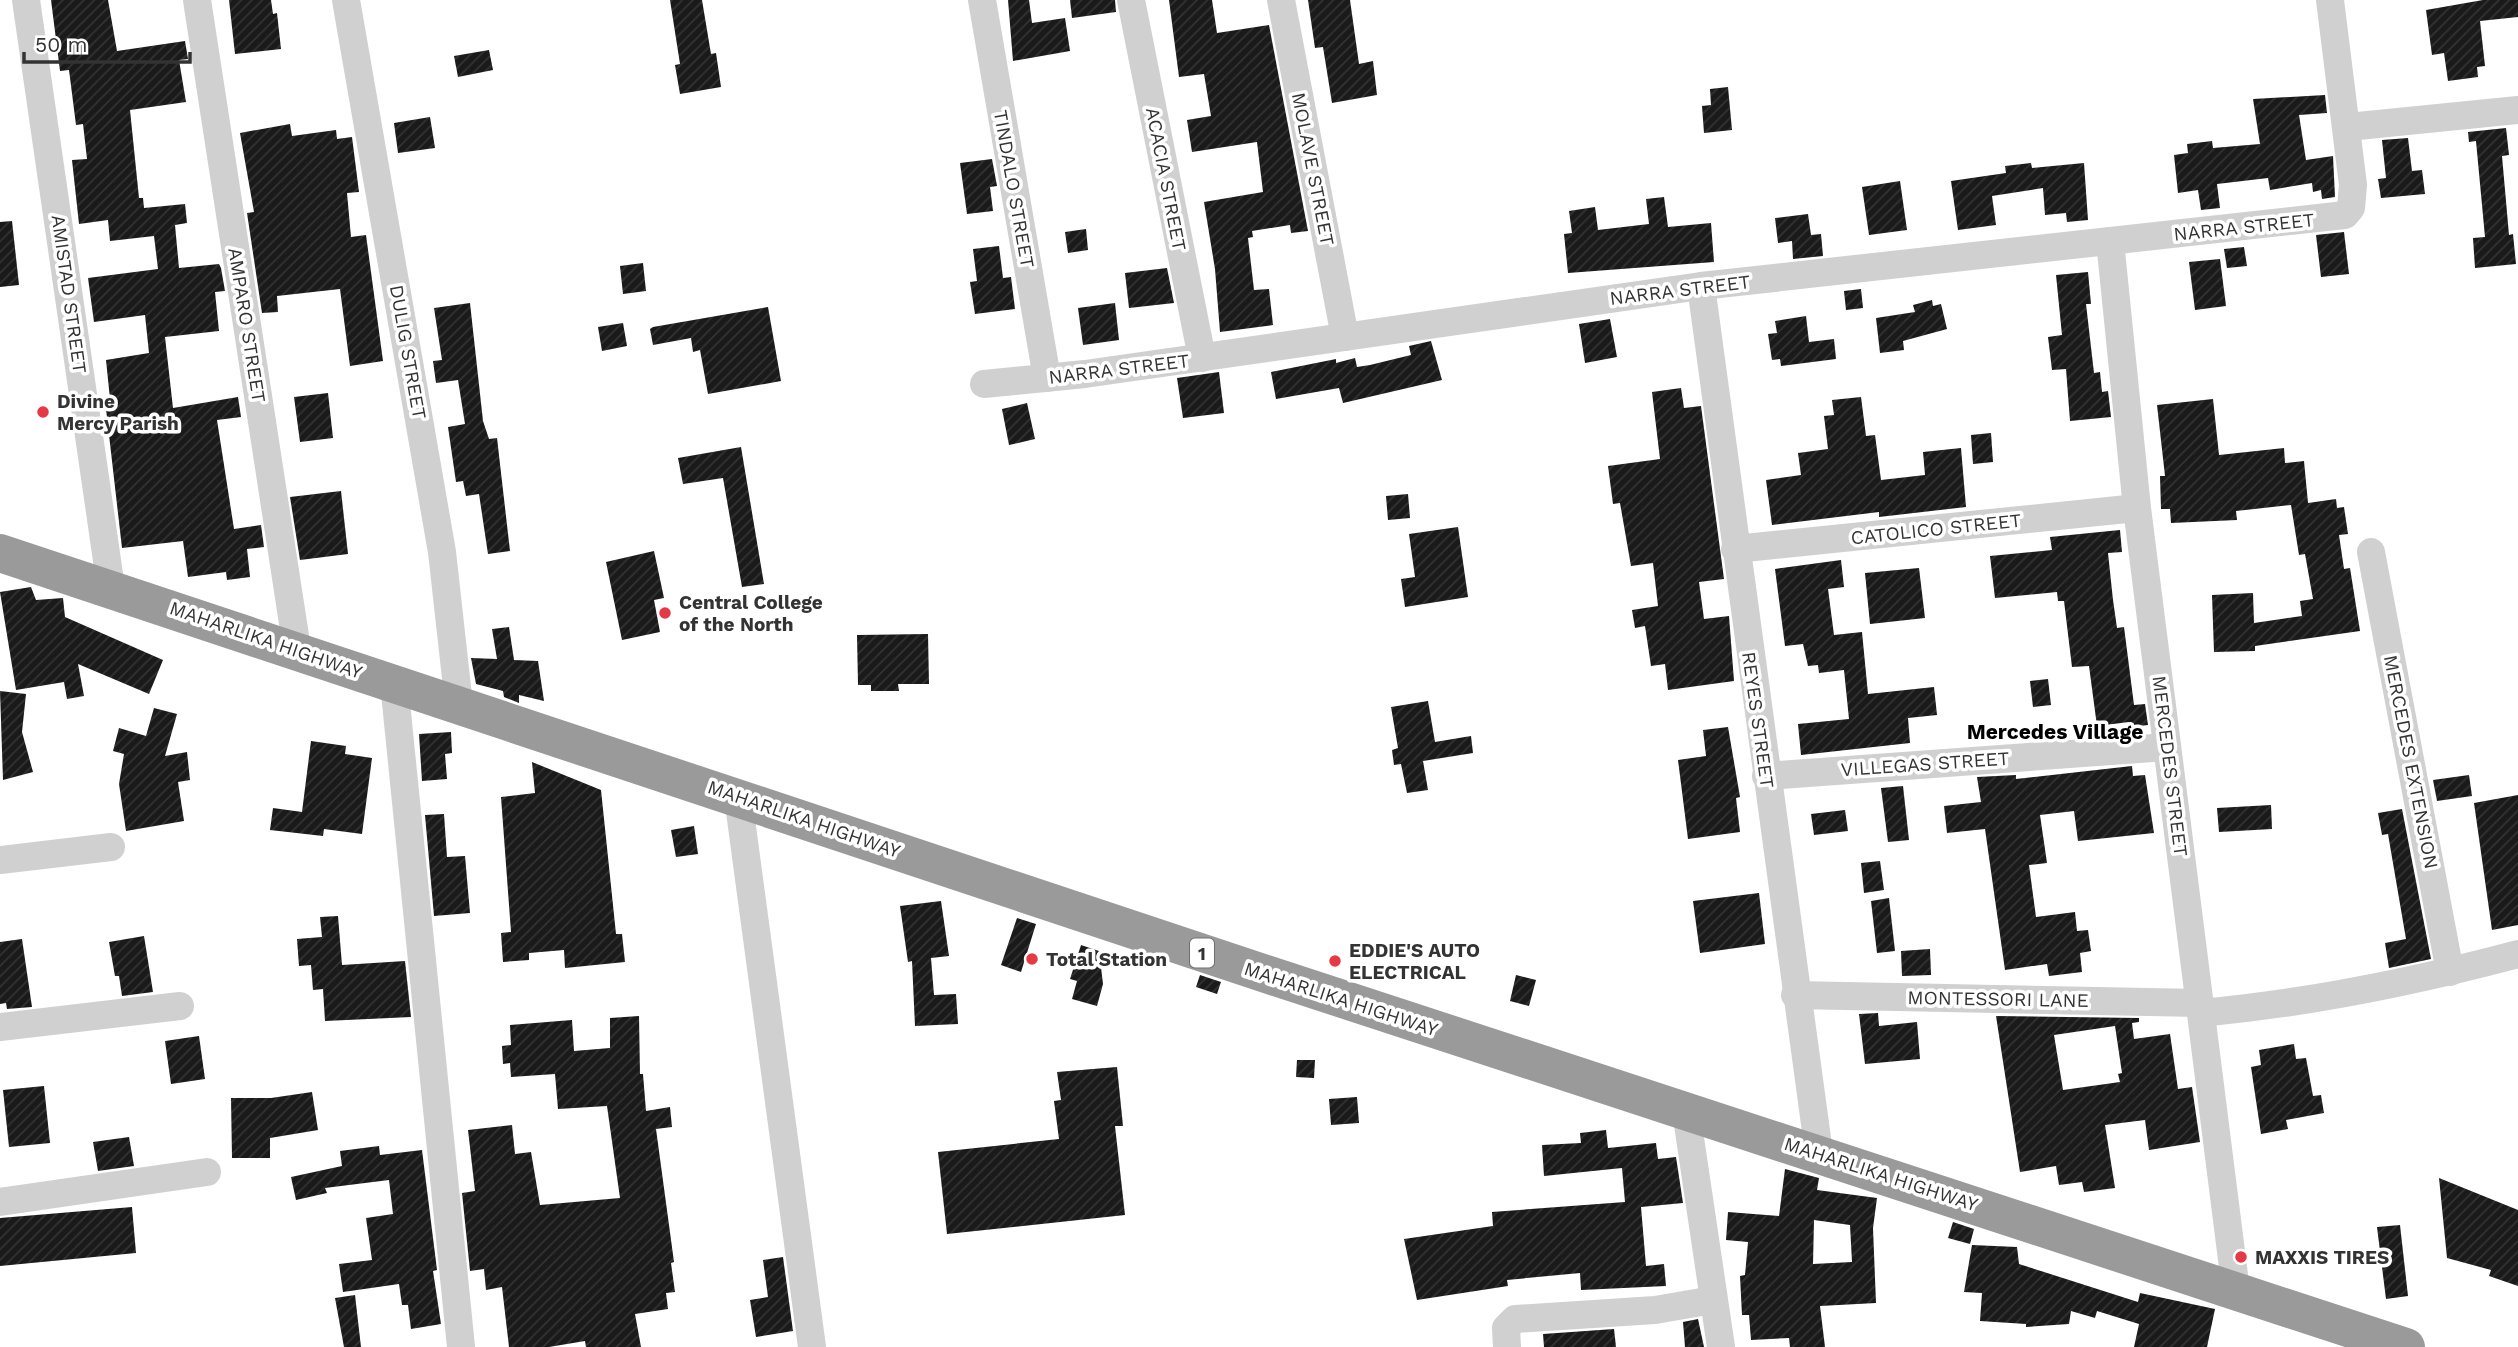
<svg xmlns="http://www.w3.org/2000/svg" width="2518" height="1347" font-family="'Work Sans',sans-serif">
<defs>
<pattern id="building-hatch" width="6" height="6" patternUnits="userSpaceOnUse" patternTransform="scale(1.75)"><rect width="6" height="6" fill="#1a1a1a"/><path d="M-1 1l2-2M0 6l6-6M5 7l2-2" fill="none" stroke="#333"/></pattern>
</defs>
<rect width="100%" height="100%" fill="#fff"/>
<!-- building -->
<g fill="url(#building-hatch)" fill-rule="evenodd">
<polygon points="51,0 108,0 117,51 185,41 188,59 179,60 186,102 130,110 139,198 143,198 144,208 185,204 187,223 175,225 179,268 219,264 221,268 225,291 215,292 219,331 165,337 173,408 238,397 241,417 217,420 234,529 261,525 264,547 247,549 250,577 227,580 226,572 188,577 183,541 122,548 105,400 110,399 106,360 149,353 145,315 94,322 88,278 158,269 154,236 110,241 108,220 79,224 72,160 87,159 83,124 76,125 69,70 60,71"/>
<polygon points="229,0 271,0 273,14 277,13 281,49 235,54"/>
<polygon points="670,0 702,0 711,54 716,53 721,87 680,94 675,65 680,64"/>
<polygon points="1008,0 1029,0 1032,23 1065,18 1070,51 1013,61"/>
<polygon points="1070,0 1115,0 1116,12 1072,18"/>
<polygon points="1169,0 1212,0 1217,33 1269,25 1308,231 1291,233 1290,225 1252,231 1253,237 1248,238 1254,290 1269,289 1273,325 1220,332 1215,269 1204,202 1263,192 1257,142 1192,152 1187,120 1211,116 1204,74 1179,77"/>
<polygon points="1308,0 1350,0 1359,64 1373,61 1377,95 1332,103 1323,47 1315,48"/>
<polygon points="2483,0 2518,0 2518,17 2480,21 2485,66 2477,67 2478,77 2448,81 2444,53 2432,55 2426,10"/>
<polygon points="489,50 493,70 458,77 454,56"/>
<polygon points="1728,87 1732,130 1704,133 1702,106 1711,105 1710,89"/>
<polygon points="2325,95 2327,113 2299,115 2306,160 2333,156 2335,197 2322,199 2321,190 2313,192 2312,183 2270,190 2268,178 2217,184 2220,208 2201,210 2198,190 2178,193 2174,155 2188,153 2187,144 2212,141 2213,148 2260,144 2253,99"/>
<polygon points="430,117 435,148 398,153 394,123"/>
<polygon points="290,124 292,136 336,130 337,139 352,137 359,192 347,193 351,237 366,235 383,361 350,366 340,289 277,296 278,312 262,313 247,213 254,212 240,133"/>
<polygon points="2506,128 2509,155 2502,156 2509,235 2513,234 2516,264 2475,268 2473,238 2485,237 2476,141 2469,142 2468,132"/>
<polygon points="2408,138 2412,171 2422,170 2425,194 2381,198 2378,179 2386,178 2382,140"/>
<polygon points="992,159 997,186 990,187 993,211 967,214 960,163"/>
<polygon points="2031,163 2032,168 2084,163 2088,220 2067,222 2066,213 2045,215 2043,188 1992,196 1996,225 1958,230 1951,181 2006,173 2005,166"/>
<polygon points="1900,181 1907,230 1869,235 1862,187"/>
<polygon points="1664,197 1668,227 1711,223 1714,262 1568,273 1564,234 1572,233 1569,211 1595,207 1598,230 1649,224 1646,199"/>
<polygon points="1808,214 1811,235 1821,234 1823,256 1793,259 1792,241 1778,243 1775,218"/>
<polygon points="12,221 19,285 0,287 0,222"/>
<polygon points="1086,229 1088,250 1068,253 1065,232"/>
<polygon points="2344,232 2349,274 2321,277 2316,235"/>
<polygon points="999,246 1003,278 1011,277 1015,309 975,314 970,282 977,281 973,249"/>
<polygon points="2244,247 2247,266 2227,268 2224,249"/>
<polygon points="2220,259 2226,306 2195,310 2189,262"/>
<polygon points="643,263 646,291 623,294 620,266"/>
<polygon points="1167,268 1174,303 1129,308 1125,273"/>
<polygon points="2088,272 2091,304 2086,304 2094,373 2100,372 2102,392 2108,391 2111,417 2070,421 2066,369 2052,370 2048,337 2062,335 2056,275"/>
<polygon points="1861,289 1863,308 1846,310 1844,291"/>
<polygon points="1932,300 1933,306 1941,304 1947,329 1903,341 1904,350 1880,353 1876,318 1915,312 1913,305"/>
<polygon points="470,303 483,421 489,439 497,438 510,551 488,554 479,494 466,496 463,481 456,482 448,427 465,424 458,380 436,383 433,361 442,360 434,308"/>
<polygon points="1115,303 1119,340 1083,345 1078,308"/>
<polygon points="768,307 781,381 708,394 700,350 693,352 691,338 653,345 650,329 653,327"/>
<polygon points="1806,316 1809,342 1834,339 1836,359 1781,366 1780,359 1772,360 1768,334 1777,333 1775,321"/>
<polygon points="1610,319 1617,357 1585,363 1579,324"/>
<polygon points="623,323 627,346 602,351 598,327"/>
<polygon points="1431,341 1442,380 1343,403 1339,388 1276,399 1271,372 1336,359 1336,363 1355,358 1357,367 1370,365 1411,355 1409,346"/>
<polygon points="1219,372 1224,413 1183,418 1177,378"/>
<polygon points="1681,388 1684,408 1701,406 1724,579 1699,582 1704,619 1729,616 1734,681 1668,690 1665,664 1651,666 1645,626 1635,628 1632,610 1658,606 1653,563 1631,566 1620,503 1613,504 1608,466 1660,459 1652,392"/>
<polygon points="328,393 333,438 300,442 294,397"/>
<polygon points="1861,397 1866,436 1875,435 1881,480 1925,475 1923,452 1961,448 1966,507 1879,517 1879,512 1772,525 1766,480 1801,475 1798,453 1828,449 1824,416 1834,415 1832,400"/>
<polygon points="2213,399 2219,455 2284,448 2285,463 2304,461 2308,503 2336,499 2337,508 2344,507 2348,534 2339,535 2344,569 2350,568 2360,631 2255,646 2255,651 2214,652 2212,595 2253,593 2254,623 2302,616 2300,601 2313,599 2305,554 2299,555 2291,505 2236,511 2237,520 2171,523 2170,509 2161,509 2160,476 2165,476 2157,405"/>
<polygon points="1027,403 1035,439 1009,445 1002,409"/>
<polygon points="1991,433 1993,462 1973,464 1971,435"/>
<polygon points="741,447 764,584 742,587 723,478 683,484 678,458"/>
<polygon points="341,491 348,554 300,560 290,497"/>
<polygon points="1408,494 1410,518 1388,520 1386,496"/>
<polygon points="1458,527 1468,597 1405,607 1401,579 1415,577 1409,534"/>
<polygon points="2120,530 2122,552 2108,553 2113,600 2117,628 2124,627 2134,705 2145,704 2148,725 2130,727 2129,722 2097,726 2089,666 2072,667 2064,601 2058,601 2057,592 1995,598 1990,556 2052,550 2050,537"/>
<polygon points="654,551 664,598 654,600 660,632 622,640 606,562"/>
<polygon points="1841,560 1844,587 1828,589 1834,635 1862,632 1868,694 1934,687 1937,715 1908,718 1910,743 1801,755 1798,724 1849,719 1844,670 1819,673 1818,665 1808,666 1803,644 1785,646 1775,569"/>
<polygon points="1919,568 1925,618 1870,624 1865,573"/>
<polygon points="31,587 36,600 63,598 65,617 163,660 149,694 78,664 84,696 67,699 64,682 16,690 0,592"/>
<polygon points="509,627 514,660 538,661 544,701 519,695 519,703 504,697 503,691 476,684 471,658 497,659 492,629"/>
<polygon points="928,634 929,684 898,684 899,691 871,691 871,685 858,685 857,635"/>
<polygon points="2048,679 2051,705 2033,707 2030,681"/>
<polygon points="0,691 26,694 22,732 33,772 3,780"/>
<polygon points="1428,701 1435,742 1471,736 1473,753 1423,761 1428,790 1407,793 1401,764 1394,765 1392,750 1398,748 1391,707"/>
<polygon points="154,708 177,714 165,756 187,752 190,780 178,782 184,821 126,831 119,784 124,754 113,751 119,728 146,736"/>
<polygon points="1728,727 1740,797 1736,798 1740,832 1688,839 1678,760 1706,756 1703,730"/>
<polygon points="451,732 452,753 445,754 447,779 422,781 419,734"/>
<polygon points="311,741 346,746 345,754 372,758 362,834 324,829 323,836 270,830 273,808 302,812"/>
<polygon points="532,762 601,790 616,934 622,934 625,962 565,968 564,950 529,953 529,960 503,962 501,933 511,932 501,797 535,793"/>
<polygon points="2132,766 2133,776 2145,775 2154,833 2078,841 2074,811 2040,815 2047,863 2029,865 2036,917 2075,912 2077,931 2088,930 2091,951 2080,953 2082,972 2049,976 2047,964 2005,970 1985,829 1947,833 1944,806 1981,802 1977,777 2016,775 2016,779"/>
<polygon points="2469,775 2472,796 2437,801 2433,780"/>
<polygon points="1903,786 1909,840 1888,842 1881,788"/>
<polygon points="2518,795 2518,925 2492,930 2474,803"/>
<polygon points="2271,805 2272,829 2219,832 2217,808"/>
<polygon points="2402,809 2431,959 2389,968 2385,943 2406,939 2388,834 2382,835 2378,813"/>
<polygon points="1845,810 1848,831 1814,835 1811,814"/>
<polygon points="444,814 447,857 465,856 470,913 434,916 425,815"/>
<polygon points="694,826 698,854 676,857 671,830"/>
<polygon points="1880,861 1884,890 1864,893 1861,863"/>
<polygon points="1759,893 1765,944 1700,953 1693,901"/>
<polygon points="1889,898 1895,951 1877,953 1871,901"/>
<polygon points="941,901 949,956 931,958 934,995 956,994 958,1024 915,1026 912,961 908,962 900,906"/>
<polygon points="338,916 342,965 405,961 411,1017 325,1021 323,989 313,990 311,965 299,966 297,939 322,937 320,917"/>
<polygon points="1017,918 1036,924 1021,972 1001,965"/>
<polygon points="144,936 153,992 122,996 119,976 115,976 109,942"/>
<polygon points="22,939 32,1007 7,1009 6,1003 0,1004 0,942"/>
<polygon points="1081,945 1099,951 1103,984 1097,1006 1072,999 1077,981 1070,979"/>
<polygon points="1930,949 1931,975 1902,976 1901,951"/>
<polygon points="1200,975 1221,982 1217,994 1196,987"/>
<polygon points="1516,975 1536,980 1529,1006 1510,1001"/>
<polygon points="1878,1013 1879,1026 1917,1022 1920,1059 1865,1064 1859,1014"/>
<polygon points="639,1016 640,1074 643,1074 646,1111 670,1107 672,1127 656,1129 674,1262 671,1263 675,1292 666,1293 668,1309 635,1314 641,1347 586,1347 585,1341 549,1347 509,1347 502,1287 486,1290 484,1269 470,1271 462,1193 475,1191 468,1130 512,1125 515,1154 531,1152 540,1205 620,1198 607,1106 558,1109 555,1074 511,1077 510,1063 503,1064 502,1046 511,1045 510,1025 572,1020 574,1051 610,1048 610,1018"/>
<path d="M 1996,1016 L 2139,1018 L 2139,1022 L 2132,1023 L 2134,1039 L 2170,1034 L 2178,1089 L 2192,1087 L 2200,1142 L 2149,1150 L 2145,1120 L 2105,1125 L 2115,1188 L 2084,1192 L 2082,1182 L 2059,1185 L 2056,1166 L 2020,1172 ZM 2115,1026 L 2122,1073 L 2118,1074 L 2120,1082 L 2063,1090 L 2054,1035 Z"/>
<polygon points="199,1036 205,1079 171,1084 165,1041"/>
<polygon points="2294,1044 2296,1059 2306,1058 2313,1096 2321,1095 2324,1113 2286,1120 2288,1129 2261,1134 2251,1067 2261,1065 2259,1050"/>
<polygon points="1297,1060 1315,1060 1314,1078 1296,1077"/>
<polygon points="1117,1067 1123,1126 1115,1126 1125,1215 947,1234 938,1152 1059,1139 1054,1101 1061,1100 1057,1072"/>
<polygon points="44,1086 50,1143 9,1147 3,1090"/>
<polygon points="312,1092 318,1130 270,1138 270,1158 232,1158 231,1098 271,1098"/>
<polygon points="1357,1097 1359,1123 1331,1125 1329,1099"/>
<polygon points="1606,1130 1608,1148 1656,1143 1658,1159 1676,1157 1683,1203 1641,1207 1646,1266 1664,1264 1666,1286 1581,1290 1580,1273 1507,1280 1508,1286 1417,1300 1404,1239 1493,1226 1492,1212 1625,1202 1622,1168 1544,1176 1542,1145 1581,1143 1580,1133"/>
<polygon points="129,1137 134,1166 98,1171 93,1142"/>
<polygon points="379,1146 380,1155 422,1150 437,1270 433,1271 441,1324 411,1329 408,1305 402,1305 399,1284 343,1292 339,1264 372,1260 366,1218 393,1214 389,1180 325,1188 327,1193 296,1200 291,1177 342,1166 340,1151"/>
<path d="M 1785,1169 L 1819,1178 L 1817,1190 L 1877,1198 L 1873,1228 L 1876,1303 L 1820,1306 L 1825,1347 L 1790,1347 L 1789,1338 L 1751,1340 L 1749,1315 L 1742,1315 L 1740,1276 L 1745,1275 L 1748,1242 L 1726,1240 L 1728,1212 L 1779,1216 ZM 1814,1220 L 1850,1225 L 1852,1262 L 1813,1264 Z"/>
<polygon points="2439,1178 2518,1210 2518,1286 2489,1276 2491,1270 2447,1258"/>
<polygon points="132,1207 136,1253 0,1266 0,1218"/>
<polygon points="1953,1222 1974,1229 1970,1244 1948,1238"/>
<polygon points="2400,1225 2408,1296 2386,1299 2377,1227"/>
<polygon points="1972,1245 2017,1247 2019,1264 2138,1302 2140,1293 2215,1309 2207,1347 2134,1347 2139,1324 2097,1311 2095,1318 2071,1311 2069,1324 2026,1327 2026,1324 1980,1321 1982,1293 1964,1292"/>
<polygon points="783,1257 793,1331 756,1337 750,1300 768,1297 763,1260"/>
<polygon points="355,1295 361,1347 344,1347 335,1298"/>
<polygon points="1698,1319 1704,1347 1685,1347 1683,1322"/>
<polygon points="1614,1329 1616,1347 1544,1347 1543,1334"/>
</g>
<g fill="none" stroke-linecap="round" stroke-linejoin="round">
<!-- minor -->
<g stroke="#d0d0d0" stroke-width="28">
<polyline points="26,0 111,588"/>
<polyline points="197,0 297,649"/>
<polyline points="346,0 442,552 459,705"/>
<polyline points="982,0 1047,378"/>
<polyline points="1131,0 1202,358"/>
<polyline points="1281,0 1345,337"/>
<polyline points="2348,127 2518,110"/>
<polyline points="2110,241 2137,508 2236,1291"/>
<polyline points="1701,286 1819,1153"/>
<polyline points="984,384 1085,374 1701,286 2345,215 2351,208 2353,185 2330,0"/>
<polyline points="1735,549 2137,508"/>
<polyline points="2371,552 2450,972"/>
<polyline points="394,683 461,1347"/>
<polyline points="1766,776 2167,747"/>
<polyline points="738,797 812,1347"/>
<polyline points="0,860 111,847"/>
<polyline points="1795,995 2200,1003"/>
<path d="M 2201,1013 C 2309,1003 2413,982 2518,954"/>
<polyline points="0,1027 180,1006"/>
<polyline points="1686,1111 1721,1347"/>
<polyline points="0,1202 207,1172"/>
<polyline points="1507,1347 1506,1328 1515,1319 1655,1310 1713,1300"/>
</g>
<!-- highway -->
<polyline stroke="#9a9a9a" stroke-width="38" points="0,553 1254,970 2406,1347"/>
</g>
<!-- markers -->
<g fill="#e63946" stroke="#fff" stroke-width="2.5">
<circle cx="43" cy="412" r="7"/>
<circle cx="665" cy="613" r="7"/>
<circle cx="1032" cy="959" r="7"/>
<circle cx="1335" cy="961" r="7"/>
<circle cx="2241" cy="1257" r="7"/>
</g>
<g text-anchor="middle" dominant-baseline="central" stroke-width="7" stroke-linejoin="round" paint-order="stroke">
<!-- shield labels -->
<rect fill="#fff" stroke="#707070" stroke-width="2" x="1190" y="938.5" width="24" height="29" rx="5"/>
<g font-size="18" font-weight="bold" fill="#333">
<text x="1202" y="953">1</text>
</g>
<!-- street labels -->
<g font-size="19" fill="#333" stroke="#fff">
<text transform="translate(1313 169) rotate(79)">MOLAVE STREET</text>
<text transform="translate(1166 179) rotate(79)">ACACIA STREET</text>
<text transform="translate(1014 189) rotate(80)">TINDALO STREET</text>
<text transform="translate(2244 227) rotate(-6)">NARRA STREET</text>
<text transform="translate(1680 290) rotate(-7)">NARRA STREET</text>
<text transform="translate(69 294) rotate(82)">AMISTAD STREET</text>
<text transform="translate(247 325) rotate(81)">AMPARO STREET</text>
<text transform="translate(408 352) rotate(80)">DULIG STREET</text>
<text transform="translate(1119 369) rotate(-7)">NARRA STREET</text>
<text transform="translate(1936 529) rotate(-6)">CATOLICO STREET</text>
<text transform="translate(266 640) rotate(19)">MAHARLIKA HIGHWAY</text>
<text transform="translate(1758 720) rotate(82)">REYES STREET</text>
<text transform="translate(2411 762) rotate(79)">MERCEDES EXTENSION</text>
<text transform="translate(1925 764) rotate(-4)">VILLEGAS STREET</text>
<text transform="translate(2170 766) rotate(83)">MERCEDES STREET</text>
<text transform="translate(804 819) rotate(19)">MAHARLIKA HIGHWAY</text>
<text transform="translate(1341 999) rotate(18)">MAHARLIKA HIGHWAY</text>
<text transform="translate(1998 999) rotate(1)">MONTESSORI LANE</text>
<text transform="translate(1881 1174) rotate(18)">MAHARLIKA HIGHWAY</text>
</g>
<!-- poi labels -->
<g font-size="19" font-weight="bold" fill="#333" stroke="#fff" text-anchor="start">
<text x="57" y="401">Divine<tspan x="57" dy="22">Mercy Parish</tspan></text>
<text x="679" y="602">Central College<tspan x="679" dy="22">of the North</tspan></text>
<text x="1349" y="950">EDDIE'S AUTO<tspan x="1349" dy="22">ELECTRICAL</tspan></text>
<text x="1046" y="959">Total Station</text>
<text x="2255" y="1257">MAXXIS TIRES</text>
</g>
<!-- neighbourhood labels -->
<g font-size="21" font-weight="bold" fill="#000" stroke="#fff">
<text x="2055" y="731">Mercedes Village</text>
</g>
</g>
<!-- scale -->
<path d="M24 52v10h166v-10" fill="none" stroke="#333333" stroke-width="3.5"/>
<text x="35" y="52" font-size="21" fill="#333333" stroke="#ffffff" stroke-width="5" paint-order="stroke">50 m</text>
</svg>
